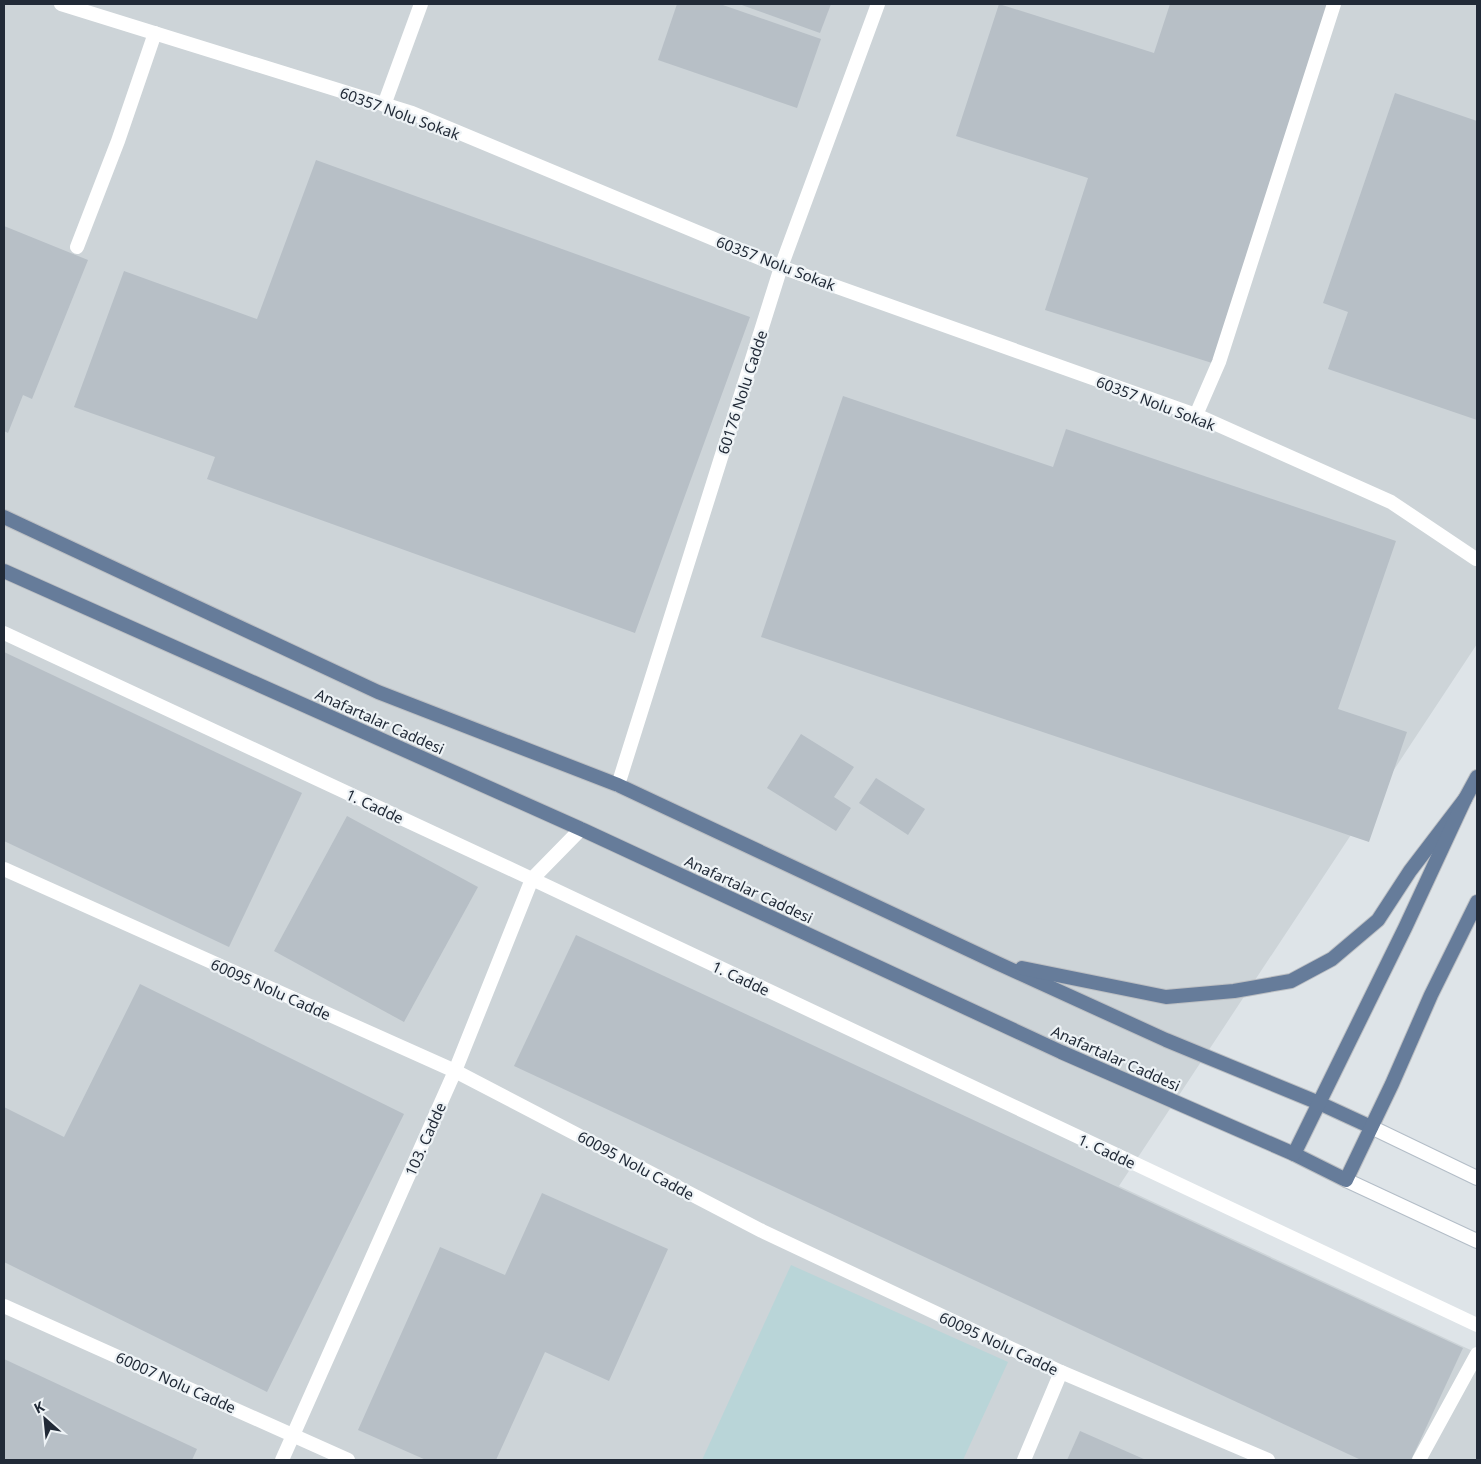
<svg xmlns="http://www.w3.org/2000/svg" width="1481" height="1464" font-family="'Noto Sans',sans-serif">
<rect width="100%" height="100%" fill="#dee4e8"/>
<!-- built -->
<polygon fill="#cdd4d8" points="4,4 1477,4 1477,644 1119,1186 1477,1353 1477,1460 4,1460"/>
<!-- green -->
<polygon fill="#b9d5d8" points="791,1265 1008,1362 963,1460 702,1460"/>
<!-- building -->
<g fill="#b7bfc6">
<polygon points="677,4 720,4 821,39 797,108 658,60"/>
<polygon points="739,4 831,4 820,33"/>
<polygon points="999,4 1154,53 1170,4 1328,4 1212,363 1045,310 1088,178 956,136"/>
<polygon points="1395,93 1477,121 1477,420 1328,369 1348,312 1323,303"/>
<polygon points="316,160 750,317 635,633 207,479 215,457 74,407 124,271 257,319"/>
<polygon points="4,226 88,260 32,399 23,395 8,433 4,431"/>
<polygon points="843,396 1053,467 1066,429 1396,541 1338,709 1407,732 1369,842 761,637"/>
<polygon points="4,652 302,793 229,947 4,841"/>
<polygon points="801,734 854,767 834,797 851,808 836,831 767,788"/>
<polygon points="876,778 925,809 908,835 859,803"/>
<polygon points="347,816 478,887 404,1022 274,951"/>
<polygon points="576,935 1463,1348 1411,1460 1361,1460 514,1066"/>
<polygon points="140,984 404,1114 267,1392 4,1262 4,1107 64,1137"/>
<polygon points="542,1193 668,1249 609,1381 545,1352 496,1460 426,1460 358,1430 440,1247 505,1275"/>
<polygon points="4,1359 197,1449 192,1460 4,1460"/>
<polygon points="1080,1431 1146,1460 1067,1460"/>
</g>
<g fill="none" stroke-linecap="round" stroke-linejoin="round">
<defs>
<g id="secondary">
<polyline points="1371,1127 1477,1178"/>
<polyline points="1346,1180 1477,1241"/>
</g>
<g id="primary">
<polyline points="4,517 378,692 618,785 997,963 1166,1040 1319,1103 1371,1127"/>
<polyline points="4,571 581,829 1061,1052 1294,1154 1346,1180 1392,1084 1431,995 1477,902"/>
<polyline points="1022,968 1166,997 1234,991 1291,981 1332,959 1378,920 1410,871 1465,799"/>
<polyline points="1294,1154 1405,928 1465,799 1477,777"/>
</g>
</defs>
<!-- secondary casing -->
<use href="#secondary" stroke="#b3bdc7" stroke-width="16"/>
<!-- primary casing -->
<use href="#primary" stroke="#bcbfc3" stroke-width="16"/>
<!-- service -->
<polyline stroke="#fff" stroke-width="14" points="77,247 118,141 155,33"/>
<!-- minor -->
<g stroke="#fff" stroke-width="14">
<polyline points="61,4 412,113 781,267 1196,415 1391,502 1476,559"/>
<polyline points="384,105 421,4"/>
<polyline points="1196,415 1219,362 1334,4"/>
<polyline points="4,633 532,879 1477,1325"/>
<polyline points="618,785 781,267 878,4"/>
<polyline points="4,869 455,1071 762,1231 1061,1372 1268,1460"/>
<polyline points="4,1306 348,1460"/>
<polyline points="282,1460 455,1071 532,879 581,829"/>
<polyline points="1024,1460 1061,1372"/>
<polyline points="1419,1460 1477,1354"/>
</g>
<!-- secondary -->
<use href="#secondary" stroke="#fff" stroke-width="14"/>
<!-- primary -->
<use href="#primary" stroke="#667c9a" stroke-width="14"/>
</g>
<g text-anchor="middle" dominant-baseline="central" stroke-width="4.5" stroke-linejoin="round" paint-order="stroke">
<!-- street labels -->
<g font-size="15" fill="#212a37" stroke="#eef3f6">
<text transform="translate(400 113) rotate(20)">60357 Nolu Sokak</text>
<text transform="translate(776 263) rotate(21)">60357 Nolu Sokak</text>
<text transform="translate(742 392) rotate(-72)">60176 Nolu Cadde</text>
<text transform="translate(1156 403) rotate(21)">60357 Nolu Sokak</text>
<text transform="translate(380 721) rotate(24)">Anafartalar Caddesi</text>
<text transform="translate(375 806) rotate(25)">1. Cadde</text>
<text transform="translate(749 889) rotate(25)">Anafartalar Caddesi</text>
<text transform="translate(741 978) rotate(25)">1. Cadde</text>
<text transform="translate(271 989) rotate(24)">60095 Nolu Cadde</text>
<text transform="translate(1116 1058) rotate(24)">Anafartalar Caddesi</text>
<text transform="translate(425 1139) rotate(-66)">103. Cadde</text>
<text transform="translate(1107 1151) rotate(25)">1. Cadde</text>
<text transform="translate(636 1165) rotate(28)">60095 Nolu Cadde</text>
<text transform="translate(999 1343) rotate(25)">60095 Nolu Cadde</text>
<text transform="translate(176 1382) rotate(24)">60007 Nolu Cadde</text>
</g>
</g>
<!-- border -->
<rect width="1481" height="1464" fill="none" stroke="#212a37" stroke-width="10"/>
<!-- north arrow -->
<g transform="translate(45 1419) rotate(333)" stroke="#eef3f6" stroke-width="4" paint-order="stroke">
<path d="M0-4L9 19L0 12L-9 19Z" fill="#212a37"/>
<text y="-8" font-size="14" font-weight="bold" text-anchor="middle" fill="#212a37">K</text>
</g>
</svg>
